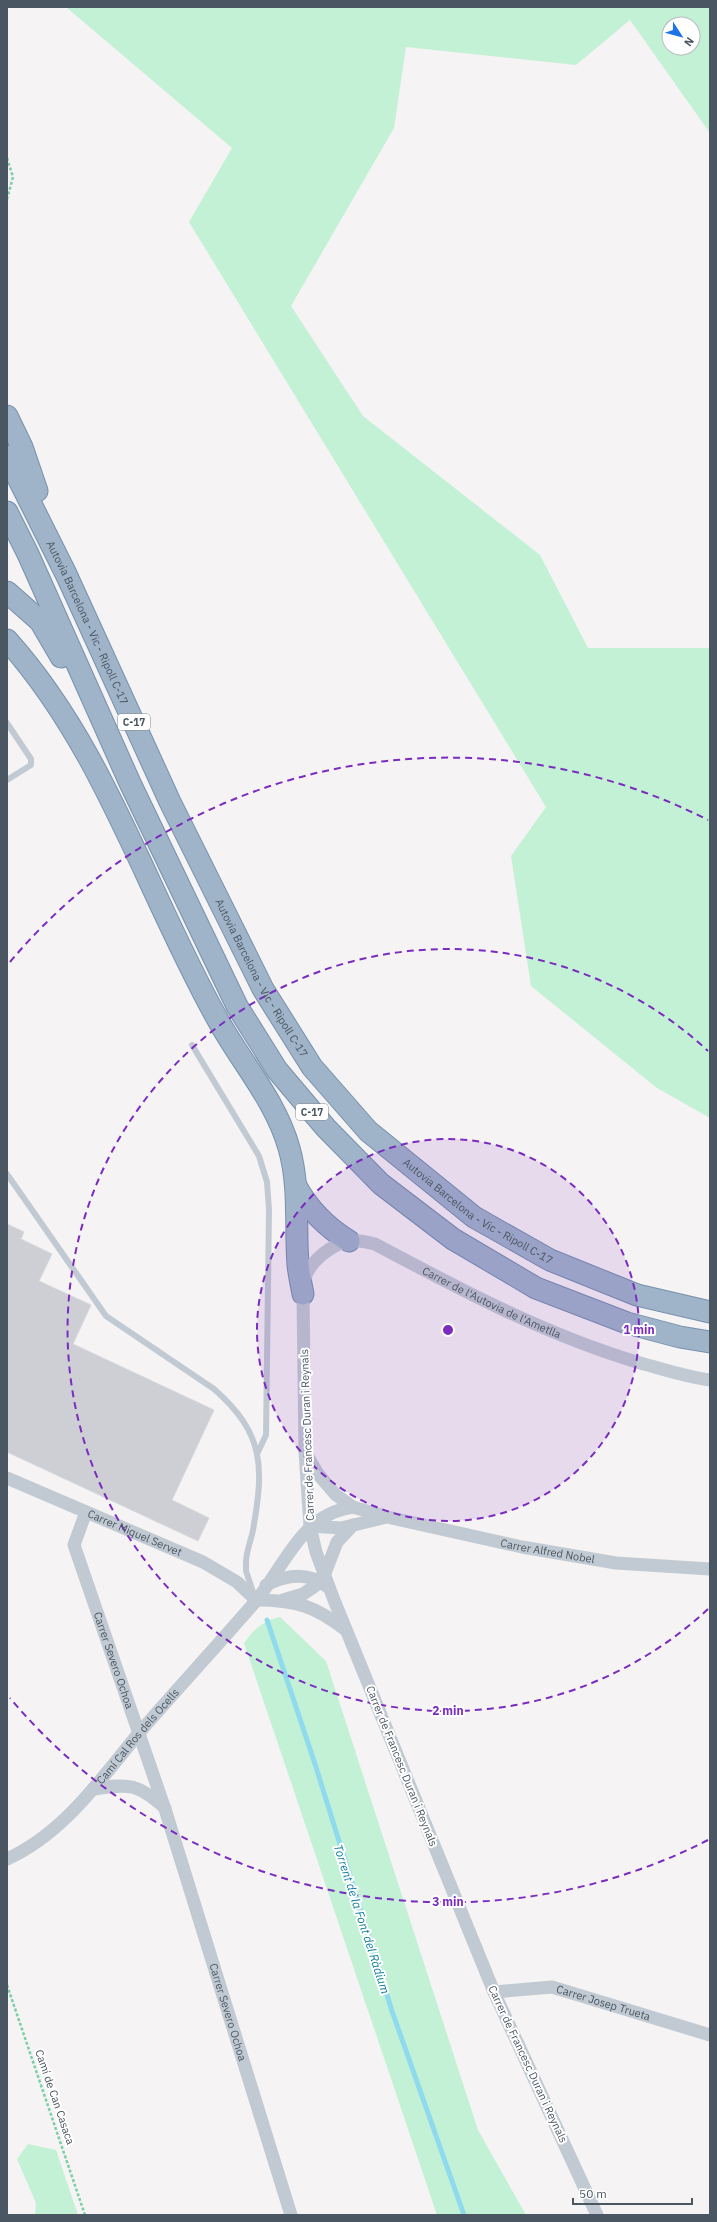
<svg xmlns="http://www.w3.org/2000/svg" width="717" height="2222" font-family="'IBM Plex Sans',sans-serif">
<rect width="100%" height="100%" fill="#f5f3f3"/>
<!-- green -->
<g fill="#c3f1d5" fill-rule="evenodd">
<path d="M 66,7 L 710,7 L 710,133 L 630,20 L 576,65 L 406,47 L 394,128 L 291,306 L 363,416 L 540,555 L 588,648 L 710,648 L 710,1118 L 657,1088 L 531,986 L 511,856 L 546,807 L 189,222 L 232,148 ZM 669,24 L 693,24 L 693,48 L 669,48 Z"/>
<path d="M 280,1617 L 326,1661 L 478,2130 L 526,2215 L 437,2215 L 244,1643 C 254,1629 263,1621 280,1617 Z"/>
<polygon points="28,2144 56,2150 78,2215 35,2215 36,2203 17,2159"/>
</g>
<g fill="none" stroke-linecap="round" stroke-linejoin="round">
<!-- stream -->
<polyline stroke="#90daee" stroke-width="5" points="267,1620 315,1764 392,2011 464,2215"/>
</g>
<!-- building -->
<polygon fill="#cdcfd5" stroke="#d7d9de" points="7,1224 24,1232 21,1239 52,1254 39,1281 91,1305 73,1344 214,1410 172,1500 209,1518 198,1541 7,1452"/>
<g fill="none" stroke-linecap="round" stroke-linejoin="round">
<defs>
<g id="trunk">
<polyline points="7,416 22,447 37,491"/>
<path id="s7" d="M 7,456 L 66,574 L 170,802 L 263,989 L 312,1067 L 368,1131 L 474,1217 L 550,1260 L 637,1295 L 710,1312"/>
<polyline points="7,512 28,554 130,783 237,1006 277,1070 326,1128 381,1184 453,1239 536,1288 627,1323 680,1337 710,1342"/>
<polyline points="7,592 40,621 61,657"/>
<path d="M 7,640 C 105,749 147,894 218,1020 C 241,1062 276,1101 289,1148 C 300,1186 295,1226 298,1265 C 299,1274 301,1284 303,1294"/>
<path d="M 296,1186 C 309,1210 326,1227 349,1241"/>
</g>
</defs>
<!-- trunk casing -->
<use href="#trunk" stroke="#7690ad" stroke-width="23"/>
<!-- path -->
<g stroke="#7ad0a6" stroke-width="2.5" stroke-dasharray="3 2" stroke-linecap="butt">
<polyline points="7,158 13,177 7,199"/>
<polyline points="7,1985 85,2215"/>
</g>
<!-- service -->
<g stroke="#c1cad2" stroke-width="6">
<polyline points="7,723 31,759 31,765 7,780"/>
<polyline points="192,1045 259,1156 267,1182 269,1210 266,1435 258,1452"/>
<path d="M 7,1174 L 106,1316 L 214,1389 C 265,1434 264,1467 253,1530 C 251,1541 246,1551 246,1563 L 246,1571 L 254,1595"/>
</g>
<!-- minor -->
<g stroke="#c1cad2" stroke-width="13">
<path id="s1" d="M 307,1455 L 318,1474 L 336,1495 L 353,1507 L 387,1517 L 522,1547 L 616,1563 L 710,1569"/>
<path id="s2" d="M 7,1478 L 203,1562 L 237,1582 L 256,1600"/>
<path id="s3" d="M 86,1512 L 74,1545 L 165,1809 L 291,2215"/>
<polyline points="310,1526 341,1528 383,1518"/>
<path d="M 266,1585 C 286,1575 307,1571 326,1586"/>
<path d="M 256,1600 C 296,1600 315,1606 346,1630"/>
<polyline points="283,1600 303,1594 315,1586 324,1576 337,1542 353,1525"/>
<path d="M 94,1789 C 130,1783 138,1784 165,1808"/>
<path id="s4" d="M 7,1859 C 63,1834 101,1779 139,1733 C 177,1689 217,1646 255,1602 C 285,1566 301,1514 353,1507"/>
<path id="s5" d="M 494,1992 L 552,1987 L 710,2035"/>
<path id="s6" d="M 597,2215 L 494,1992 L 334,1600 L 316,1552 L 310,1526 L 305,1452 L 303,1294 C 304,1289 303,1283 305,1278 C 310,1261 333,1243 350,1241 C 359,1240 367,1242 375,1244 C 461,1290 546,1335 640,1363 C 663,1369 686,1377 710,1380"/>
</g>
<!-- trunk -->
<use href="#trunk" stroke="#9fb4c9" stroke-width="21"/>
</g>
<!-- distance rings -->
<circle cx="448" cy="1330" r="191" fill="#7b2cbf" fill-opacity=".12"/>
<g fill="none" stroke="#7b2cbf" stroke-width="2" stroke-dasharray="7 5">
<circle cx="448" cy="1330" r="191"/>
<path d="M708 1609A381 381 0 1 1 708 1051"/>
<path d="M708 1840A572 572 0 0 1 10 1698M10 962A572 572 0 0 1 708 820"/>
</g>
<g text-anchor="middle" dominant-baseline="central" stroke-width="4" stroke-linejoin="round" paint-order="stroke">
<!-- shield labels -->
<g fill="#fff" stroke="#808990" stroke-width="1">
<rect x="118" y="714" width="32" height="16" rx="3"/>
<rect x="296" y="1104" width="32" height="16" rx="3"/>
</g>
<g font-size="10" font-weight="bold" fill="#4a5661">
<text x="134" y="722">C-17</text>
<text x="312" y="1112">C-17</text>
</g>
<!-- street labels -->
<g font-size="11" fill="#4a5661" stroke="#fff">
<text stroke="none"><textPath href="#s7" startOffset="185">Autovia Barcelona - Vic - Ripoll C-17</textPath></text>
<text stroke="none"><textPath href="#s7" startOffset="581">Autovia Barcelona - Vic - Ripoll C-17</textPath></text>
<text stroke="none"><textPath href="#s7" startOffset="905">Autovia Barcelona - Vic - Ripoll C-17</textPath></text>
<text stroke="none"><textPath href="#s6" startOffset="1212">Carrer de l'Autovia de l'Ametlla</textPath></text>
<text transform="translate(307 1435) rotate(-92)">Carrer de Francesc Duran i Reynals</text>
<text stroke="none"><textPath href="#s2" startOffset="139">Carrer Miquel Servet</textPath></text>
<text stroke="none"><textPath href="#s1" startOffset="270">Carrer Alfred Nobel</textPath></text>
<text stroke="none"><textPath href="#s3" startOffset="157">Carrer Severo Ochoa</textPath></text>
<text stroke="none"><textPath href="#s4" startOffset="181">Camí Cal Ros dels Ocells</textPath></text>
<text transform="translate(402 1766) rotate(68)">Carrer de Francesc Duran i Reynals</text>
<text stroke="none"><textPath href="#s5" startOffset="112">Carrer Josep Trueta</textPath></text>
<text stroke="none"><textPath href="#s3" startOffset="527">Carrer Severo Ochoa</textPath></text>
<text transform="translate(528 2064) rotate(65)">Carrer de Francesc Duran i Reynals</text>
<text transform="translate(55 2097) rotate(71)">Camí de Can Casaca</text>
</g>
<!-- water labels -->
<g font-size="12" font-style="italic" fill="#0c7c9b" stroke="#fff">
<text transform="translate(362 1919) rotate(72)">Torrent de la Font del Ràdium</text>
</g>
</g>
<circle cx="448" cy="1330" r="6" fill="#7b2cbf" stroke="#fff" stroke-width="2"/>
<g font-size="12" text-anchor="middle" font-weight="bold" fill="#7b2cbf" stroke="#fff" stroke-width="4" stroke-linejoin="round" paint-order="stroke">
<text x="639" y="1334">1 min</text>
<text x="448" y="1715">2 min</text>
<text x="448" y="1906">3 min</text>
</g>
<!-- border -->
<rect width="717" height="2222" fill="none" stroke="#4a5661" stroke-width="16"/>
<!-- north arrow -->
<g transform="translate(681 36) rotate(126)"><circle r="19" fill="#ffffff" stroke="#b7bbc0"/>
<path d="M0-3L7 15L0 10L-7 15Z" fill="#1a73e8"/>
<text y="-6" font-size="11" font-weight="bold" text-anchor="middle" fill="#4a5661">N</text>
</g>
<!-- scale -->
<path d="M573 2198v6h119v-6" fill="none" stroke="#4a5661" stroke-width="2"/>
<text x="579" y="2198" font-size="12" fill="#4a5661" stroke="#ffffff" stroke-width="3" paint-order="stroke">50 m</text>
</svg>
